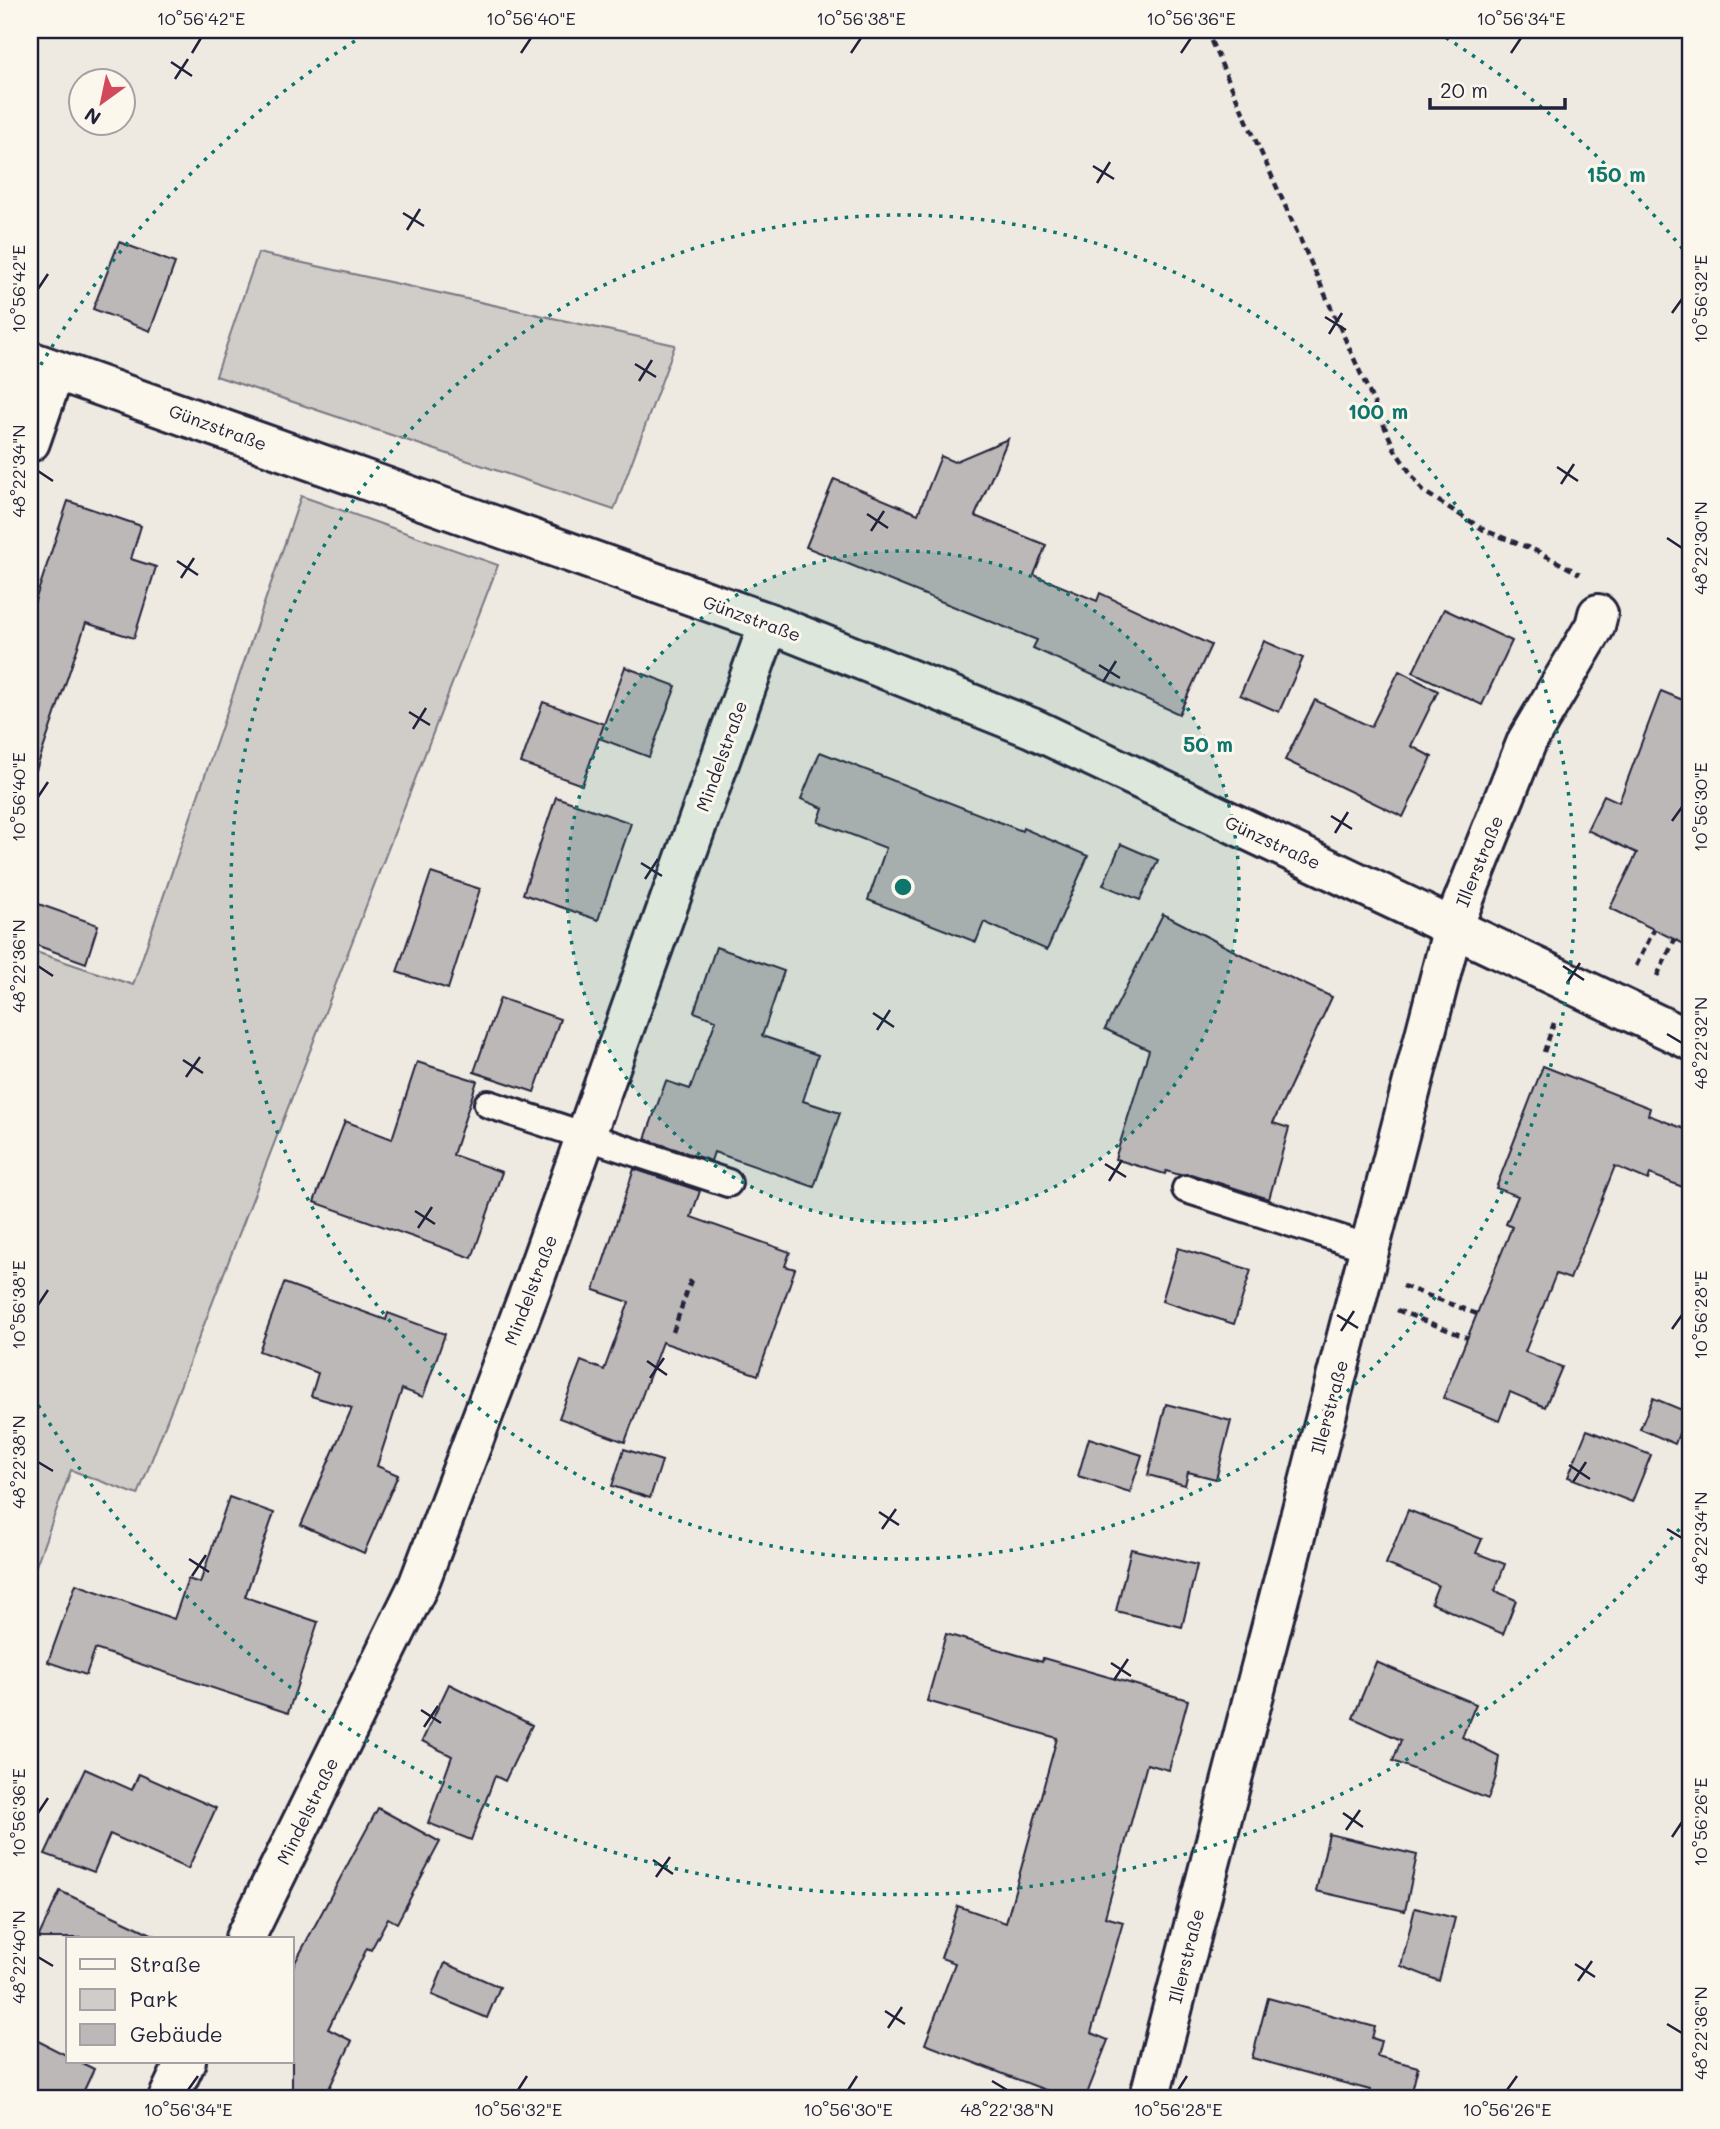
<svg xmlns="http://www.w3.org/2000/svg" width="1720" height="2129" font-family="Mali,sans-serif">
<rect width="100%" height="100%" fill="#eeeae2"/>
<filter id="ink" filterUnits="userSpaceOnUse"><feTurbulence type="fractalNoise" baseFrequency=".0143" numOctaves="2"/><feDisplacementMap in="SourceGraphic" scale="14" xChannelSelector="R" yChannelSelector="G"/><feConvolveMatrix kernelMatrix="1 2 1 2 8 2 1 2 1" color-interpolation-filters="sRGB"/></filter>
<g filter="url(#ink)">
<!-- green -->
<g fill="#d0cdc9" stroke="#797882" stroke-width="2">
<polygon points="258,253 675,345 614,510 216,376"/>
<polygon points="301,496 498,565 138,1495 71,1470 30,1582 30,950 133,985"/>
</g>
<!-- building -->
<g fill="#bcb8b8" stroke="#22223b" stroke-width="2">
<polygon points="119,242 175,263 150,331 93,309"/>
<polygon points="1008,439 975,516 1046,545 1034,575 1097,601 1100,593 1211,645 1179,714 1033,648 1037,640 806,547 834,479 918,514 941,456 954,462"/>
<polygon points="68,501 141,526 131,559 156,567 134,638 86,623 36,770 30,769 30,616"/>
<polygon points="1444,609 1512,641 1482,705 1413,672"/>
<polygon points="1264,641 1303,658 1279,712 1240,695"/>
<polygon points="625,667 676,686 649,757 599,738 582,785 521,763 543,702 604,724 600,735"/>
<polygon points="1399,671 1438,691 1411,746 1432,757 1403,817 1285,760 1315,700 1371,727"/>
<polygon points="1661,691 1690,703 1690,947 1610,908 1637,853 1587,830 1604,795 1619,802"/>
<polygon points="820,752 1022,831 1023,828 1088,856 1047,950 984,922 976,942 868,900 886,848 818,822 823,808 801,799"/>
<polygon points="556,797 631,823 598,920 523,894"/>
<polygon points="1121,844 1158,860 1140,900 1103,885"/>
<polygon points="431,873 480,889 448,989 397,972"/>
<polygon points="30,901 98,925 86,963 30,943"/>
<polygon points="1163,914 1246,957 1332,997 1273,1123 1289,1128 1269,1199 1191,1174 1180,1175 1166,1171 1165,1174 1115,1159 1149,1050 1105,1029"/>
<polygon points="716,947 784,971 762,1036 818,1055 803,1101 840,1113 814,1187 714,1152 711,1161 645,1139 666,1081 690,1089 716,1020 694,1012"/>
<polygon points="500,998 560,1019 534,1092 474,1072"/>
<polygon points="417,1062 477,1081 453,1155 502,1172 472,1258 314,1202 345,1121 392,1139"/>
<polygon points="1543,1066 1650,1108 1648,1115 1690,1131 1690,1190 1650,1174 1648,1180 1615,1166 1570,1279 1556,1274 1525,1352 1562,1367 1545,1407 1510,1392 1499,1421 1443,1398 1512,1227 1506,1224 1518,1196 1496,1188"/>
<polygon points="634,1169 700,1191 691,1217 790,1252 785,1266 795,1269 758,1375 662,1342 625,1442 559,1418 581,1361 604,1370 629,1302 594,1290"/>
<polygon points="1178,1248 1251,1270 1234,1324 1162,1301"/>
<polygon points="284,1283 386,1320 388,1313 445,1334 423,1397 402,1389 377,1466 398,1475 364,1553 301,1525 352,1408 311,1396 318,1373 259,1351"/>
<polygon points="1653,1398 1687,1412 1675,1444 1640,1429"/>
<polygon points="1166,1404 1231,1421 1216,1479 1188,1472 1185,1485 1148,1475"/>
<polygon points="1587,1430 1651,1455 1632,1502 1568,1477"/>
<polygon points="1089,1438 1142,1455 1130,1492 1078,1476"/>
<polygon points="624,1449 662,1461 650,1498 612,1486"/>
<polygon points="229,1497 274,1513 245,1597 318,1622 288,1713 95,1649 86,1675 48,1662 76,1584 174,1619 188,1579 200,1583"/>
<polygon points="1408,1510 1482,1539 1476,1553 1505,1564 1495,1591 1516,1600 1503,1634 1431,1603 1438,1585 1386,1564"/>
<polygon points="1131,1549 1197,1565 1182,1627 1116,1611"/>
<polygon points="946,1634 1042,1662 1043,1658 1188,1700 1169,1770 1147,1764 1105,1917 1123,1922 1091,2033 1108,2040 1085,2099 1069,2099 925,2044 955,1963 941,1958 958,1906 1006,1923 1057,1738 927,1701"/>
<polygon points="1376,1662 1476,1704 1462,1737 1499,1756 1496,1777 1488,1799 1393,1761 1401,1740 1353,1718"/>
<polygon points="449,1684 532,1725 505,1781 495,1776 471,1840 428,1823 452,1756 422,1741"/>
<polygon points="85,1769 132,1790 139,1774 216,1808 188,1869 110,1834 94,1872 45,1854"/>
<polygon points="378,1808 440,1842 397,1923 388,1918 371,1950 367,1948 328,2029 352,2041 324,2099 292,2099 292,1968"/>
<polygon points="1329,1834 1417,1855 1405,1911 1316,1891"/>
<polygon points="60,1891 160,1938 38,1938"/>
<polygon points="1415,1908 1455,1918 1439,1981 1401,1966"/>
<polygon points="445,1963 500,1987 487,2018 432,1995"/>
<polygon points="1268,1998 1375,2027 1372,2038 1381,2041 1377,2056 1418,2067 1410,2099 1368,2099 1370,2090 1252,2058"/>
<polygon points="30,2037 68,2056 68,2061 78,2061 94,2069 80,2099 30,2099"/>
</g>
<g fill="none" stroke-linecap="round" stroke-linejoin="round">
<defs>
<g id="lane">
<polyline points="488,1104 728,1183"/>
<polyline points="1186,1189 1369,1248"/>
</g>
<g id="street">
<polyline points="30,361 769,623 1032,728 1690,1040"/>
<polyline points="30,442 55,370"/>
<polyline points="245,1938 418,1586 532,1286 769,623"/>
<polyline points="168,2099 186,2061"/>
<polyline points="1149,2099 1453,927 1527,741 1595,626 1598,614"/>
</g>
</defs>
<!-- lane casing -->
<use href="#lane" stroke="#22223b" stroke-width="32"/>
<!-- street casing -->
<use href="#street" stroke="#22223b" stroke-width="44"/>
<!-- path -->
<g stroke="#22223b" stroke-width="4.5" stroke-dasharray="7 5" stroke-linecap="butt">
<polyline points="1206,30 1396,452 1423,491 1484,530 1539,552 1580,574"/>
<polyline points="1636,966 1654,930"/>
<polyline points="1657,976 1675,939"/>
<polyline points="1544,1052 1554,1023"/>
<polyline points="1403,1286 1477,1314"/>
<polyline points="1397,1310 1468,1338"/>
<polyline points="673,1332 691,1280"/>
</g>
<!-- lane -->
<use href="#lane" stroke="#fbf7ec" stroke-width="26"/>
<!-- street -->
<use href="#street" stroke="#fbf7ec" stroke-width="38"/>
</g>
</g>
<!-- ticks -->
<path fill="none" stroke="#22223b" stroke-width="2.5" d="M 192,53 L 201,38M 521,53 L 531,38M 851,53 L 861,38M 1181,53 L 1191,38M 1511,53 L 1521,38M 171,62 L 192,76M 175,79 L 188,59M 1093,166 L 1114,179M 1097,183 L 1110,162M 403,213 L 424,226M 407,230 L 420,209M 38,289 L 48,274M 1672,313 L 1682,299M 1325,317 L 1346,330M 1329,334 L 1342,313M 635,364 L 656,377M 639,381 L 652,360M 1557,467 L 1578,481M 38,471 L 53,481M 1561,484 L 1574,464M 867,514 L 888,528M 871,531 L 884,511M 1667,538 L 1682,548M 177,561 L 198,575M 181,578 L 194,558M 1099,665 L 1120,678M 1103,682 L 1116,661M 409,712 L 430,725M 413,729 L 426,708M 38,797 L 48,782M 1331,816 L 1352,829M 1672,821 L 1682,807M 1335,833 L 1348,812M 641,863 L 662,876M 645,879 L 658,859M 38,966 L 53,976M 1563,966 L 1584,980M 1567,983 L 1580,963M 873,1013 L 894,1027M 877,1030 L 890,1010M 1667,1034 L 1682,1043M 183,1060 L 203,1073M 186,1077 L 200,1057M 1105,1164 L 1126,1177M 1109,1181 L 1122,1160M 415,1211 L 435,1224M 418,1228 L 432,1207M 38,1305 L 48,1290M 1337,1315 L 1358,1328M 1672,1329 L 1682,1315M 1341,1331 L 1354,1311M 647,1361 L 667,1375M 650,1378 L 664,1358M 38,1462 L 53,1471M 1569,1465 L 1590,1479M 1573,1482 L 1586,1462M 879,1512 L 899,1525M 882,1529 L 896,1509M 1667,1529 L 1682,1538M 189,1559 L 209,1572M 192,1576 L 206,1555M 1111,1663 L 1131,1676M 1114,1680 L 1128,1659M 421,1710 L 441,1723M 424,1727 L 438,1706M 38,1813 L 48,1798M 1343,1813 L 1363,1827M 1346,1830 L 1360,1810M 1672,1837 L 1682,1822M 653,1860 L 673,1874M 656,1877 L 670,1857M 38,1957 L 53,1966M 1575,1964 L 1595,1977M 1578,1981 L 1592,1961M 885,2011 L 905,2024M 1667,2024 L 1682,2033M 888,2028 L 902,2007M 992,2081 L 1007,2090M 188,2090 L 198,2076M 518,2090 L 527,2076M 848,2090 L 857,2076M 1178,2090 L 1187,2076M 1507,2090 L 1517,2076"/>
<!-- distance rings -->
<circle cx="903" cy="887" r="336" fill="#0f766e" fill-opacity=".12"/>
<g fill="none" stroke="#0f766e" stroke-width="3.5" stroke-dasharray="3.5 7">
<circle cx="903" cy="887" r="336"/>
<circle cx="903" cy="887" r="672"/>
<path d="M1686 1521A1008 1008 0 0 1 30 1391M30 383A1008 1008 0 0 1 369 32M1437 32A1008 1008 0 0 1 1686 253"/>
</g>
<g text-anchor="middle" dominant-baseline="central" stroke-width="6" stroke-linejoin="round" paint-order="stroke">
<!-- street labels -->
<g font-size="18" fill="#22223b" stroke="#fbf7ec">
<text transform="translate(218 427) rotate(20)">Günzstraße</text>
<text transform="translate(752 618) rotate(20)">Günzstraße</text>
<text transform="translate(721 756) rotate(-70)">Mindelstraße</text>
<text transform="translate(1273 842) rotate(25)">Günzstraße</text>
<text transform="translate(1479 861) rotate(-68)">Illerstraße</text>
<text transform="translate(530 1290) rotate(-69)">Mindelstraße</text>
<text transform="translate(1329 1407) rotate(-75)">Illerstraße</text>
<text transform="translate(307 1811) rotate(-64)">Mindelstraße</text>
<text transform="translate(1186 1956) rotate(-76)">Illerstraße</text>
</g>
</g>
<circle cx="903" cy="887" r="10" fill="#0f766e" stroke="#fbf7ec" stroke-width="3.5"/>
<g font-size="21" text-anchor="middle" font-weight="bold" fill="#0f766e" stroke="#fbf7ec" stroke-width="6" stroke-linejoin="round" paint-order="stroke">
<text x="1616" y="182">150 m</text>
<text x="1378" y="419">100 m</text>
<text x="1208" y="752">50 m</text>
</g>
<!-- margin -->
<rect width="1720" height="2129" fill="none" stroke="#fbf7ec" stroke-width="77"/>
<!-- legend -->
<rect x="66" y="1937" width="228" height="126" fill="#fbf7ec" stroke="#a4a2a5" stroke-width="2"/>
<rect x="80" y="1959" width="35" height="10" fill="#fbf7ec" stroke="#a4a2a5" stroke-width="2"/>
<text x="130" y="1972" font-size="21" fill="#22223b">Straße</text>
<rect x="80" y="1989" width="35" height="21" fill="#d0cdc9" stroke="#a4a2a5" stroke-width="2"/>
<text x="130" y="2007" font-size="21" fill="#22223b">Park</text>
<rect x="80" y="2024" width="35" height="21" fill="#bcb8b8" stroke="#a4a2a5" stroke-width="2"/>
<text x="130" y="2042" font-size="21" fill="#22223b">Gebäude</text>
<!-- north arrow -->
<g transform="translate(102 102) rotate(213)"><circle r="33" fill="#fbf7ec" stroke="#a4a2a5" stroke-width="2"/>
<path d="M0-5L12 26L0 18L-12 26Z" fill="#d1495b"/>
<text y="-10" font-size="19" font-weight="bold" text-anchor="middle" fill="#22223b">N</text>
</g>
<!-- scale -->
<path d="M1430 98v10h135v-10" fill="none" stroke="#22223b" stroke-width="3.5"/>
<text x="1440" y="98" font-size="21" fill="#22223b" stroke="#fbf7ec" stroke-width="5" paint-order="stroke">20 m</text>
<rect x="38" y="38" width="1644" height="2052" fill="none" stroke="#22223b" stroke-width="2.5"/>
<g font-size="18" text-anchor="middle" fill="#22223b">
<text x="201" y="25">10°56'42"E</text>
<text x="531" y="25">10°56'40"E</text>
<text x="861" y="25">10°56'38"E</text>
<text x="1191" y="25">10°56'36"E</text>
<text x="1521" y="25">10°56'34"E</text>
<text transform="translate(19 289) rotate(-90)" y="6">10°56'42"E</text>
<text transform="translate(1701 299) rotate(-90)" y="6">10°56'32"E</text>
<text transform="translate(19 471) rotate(-90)" y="6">48°22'34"N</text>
<text transform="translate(1701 548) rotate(-90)" y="6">48°22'30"N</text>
<text transform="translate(19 797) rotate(-90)" y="6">10°56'40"E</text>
<text transform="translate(1701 807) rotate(-90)" y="6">10°56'30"E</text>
<text transform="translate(19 966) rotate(-90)" y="6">48°22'36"N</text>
<text transform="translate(1701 1043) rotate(-90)" y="6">48°22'32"N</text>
<text transform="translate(19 1305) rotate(-90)" y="6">10°56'38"E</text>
<text transform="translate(1701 1315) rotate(-90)" y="6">10°56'28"E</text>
<text transform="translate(19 1462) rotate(-90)" y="6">48°22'38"N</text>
<text transform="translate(1701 1538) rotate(-90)" y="6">48°22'34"N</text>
<text transform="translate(19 1813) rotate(-90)" y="6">10°56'36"E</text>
<text transform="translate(1701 1822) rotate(-90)" y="6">10°56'26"E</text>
<text transform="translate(19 1957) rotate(-90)" y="6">48°22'40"N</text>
<text transform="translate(1701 2033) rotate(-90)" y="6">48°22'36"N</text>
<text x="188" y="2116">10°56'34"E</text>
<text x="518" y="2116">10°56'32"E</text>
<text x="848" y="2116">10°56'30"E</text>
<text x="1007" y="2116">48°22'38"N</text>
<text x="1178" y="2116">10°56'28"E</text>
<text x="1507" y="2116">10°56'26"E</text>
</g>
</svg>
